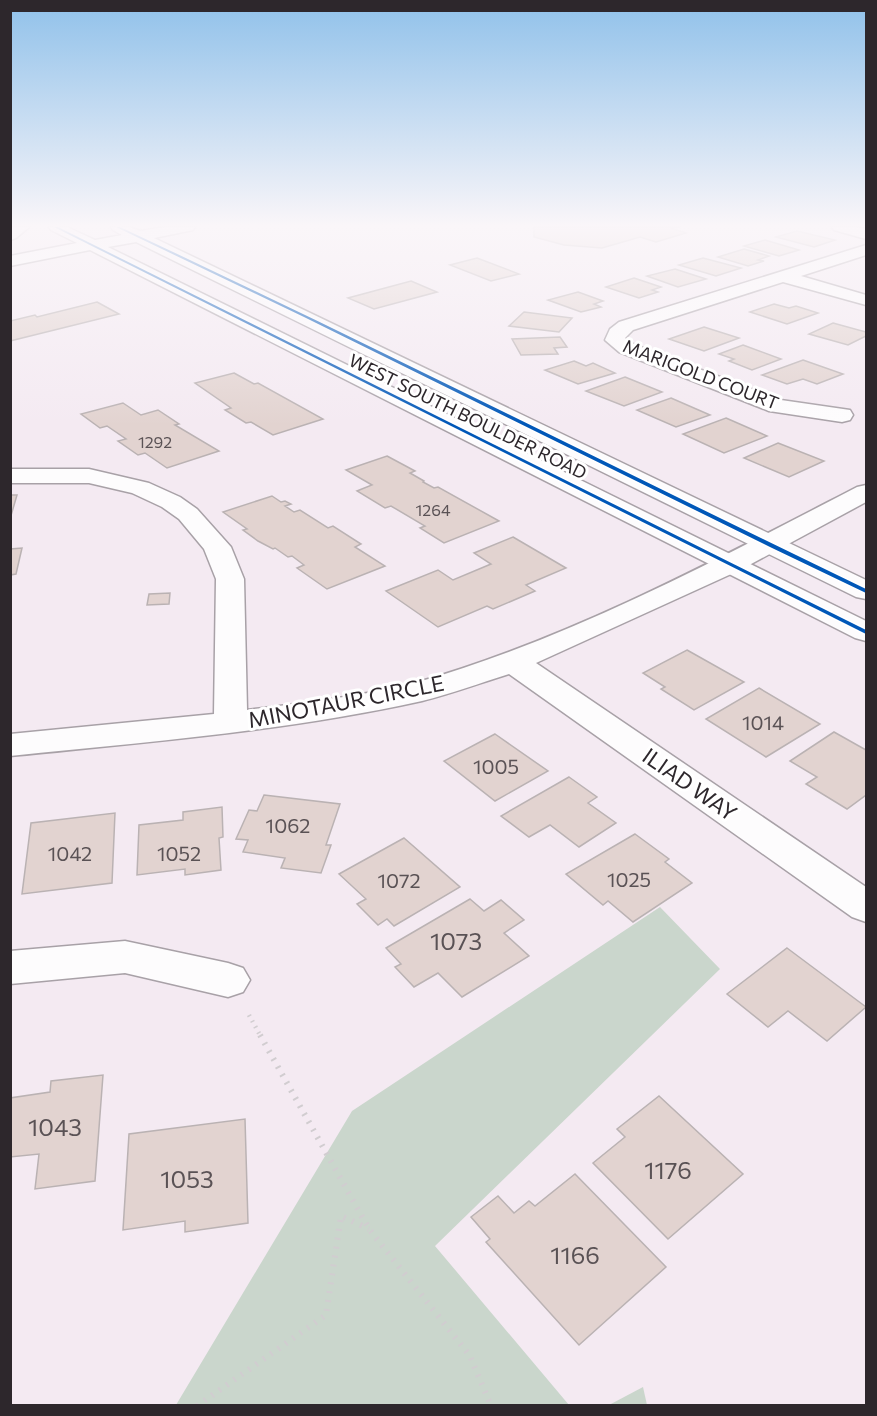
<svg xmlns="http://www.w3.org/2000/svg" width="877" height="1416" font-family="Commissioner,sans-serif">
<rect width="100%" height="100%" fill="#f4eaf2"/>
<!-- green -->
<g fill="#cad6cc">
<polygon points="660,907 720,969 435,1246 569,1405 176,1405 352,1111"/>
<polygon points="643,1387 647,1405 609,1405"/>
</g>
<!-- building -->
<g fill="#e2d3d0" stroke="#bab2b3" stroke-width="1.5">
<polygon points="534,227 681,227 671,228 686,233 656,242 640,237 602,248 564,245 534,237"/>
<polygon points="797,231 835,240 814,247 776,237"/>
<polygon points="765,240 799,250 779,256 744,246"/>
<polygon points="744,249 769,256 758,260 764,261 748,266 718,257"/>
<polygon points="477,258 519,274 491,281 450,265"/>
<polygon points="703,258 741,268 716,276 679,265"/>
<polygon points="675,269 706,279 678,287 647,276"/>
<polygon points="634,278 661,287 652,290 658,292 639,298 606,287"/>
<polygon points="411,281 437,292 374,309 348,298"/>
<polygon points="578,292 603,301 594,304 601,307 581,312 548,300"/>
<polygon points="97,302 119,314 10,341 10,321 35,315 37,317"/>
<polygon points="774,304 789,308 796,306 818,313 787,324 750,312"/>
<polygon points="524,312 572,318 559,332 509,326"/>
<polygon points="833,323 866,332 866,336 848,345 809,334"/>
<polygon points="704,327 739,338 704,351 669,339"/>
<polygon points="560,337 567,347 554,348 558,354 521,355 512,339"/>
<polygon points="743,345 781,359 752,370 729,361 734,359 719,354"/>
<polygon points="803,360 843,374 817,384 803,379 787,384 762,375"/>
<polygon points="574,361 586,366 593,363 615,373 578,384 545,370"/>
<polygon points="234,373 254,384 258,383 323,419 273,435 251,422 246,423 225,410 231,408 195,383"/>
<polygon points="625,377 662,392 624,406 586,391"/>
<polygon points="671,398 710,415 676,427 637,410"/>
<polygon points="123,403 141,415 158,410 179,424 175,425 219,451 167,468 145,453 138,455 118,441 126,439 107,426 100,428 81,414"/>
<polygon points="726,418 767,436 724,453 683,434"/>
<polygon points="778,443 824,461 789,477 744,458"/>
<polygon points="387,456 415,471 410,473 424,481 423,482 434,488 438,487 499,521 444,543 420,528 425,526 391,506 385,508 357,491 372,485 346,470"/>
<polygon points="10,495 17,495 10,519"/>
<polygon points="272,496 281,502 285,501 291,504 285,506 294,512 300,510 328,528 333,526 361,544 355,547 385,566 327,589 297,568 304,565 292,556 288,557 275,548 273,549 258,541 243,530 247,529 223,512"/>
<polygon points="513,537 566,568 526,585 535,591 493,609 487,606 438,627 386,591 438,570 453,580 491,564 474,553"/>
<polygon points="22,548 16,574 10,575 10,549"/>
<polygon points="170,593 169,604 147,605 149,594"/>
<polygon points="687,650 744,682 694,710 661,689 665,687 643,673"/>
<polygon points="759,688 820,724 766,757 706,719"/>
<polygon points="834,732 866,750 866,795 847,809 806,784 817,777 790,761"/>
<polygon points="495,734 548,771 495,801 444,761"/>
<polygon points="569,777 597,797 588,803 616,823 579,847 550,825 529,837 501,816"/>
<polygon points="264,795 340,804 326,845 331,845 321,873 281,868 285,858 243,852 248,840 236,839 249,810 257,811"/>
<polygon points="222,807 223,837 219,838 221,870 185,875 185,869 137,875 139,825 183,820 183,812"/>
<polygon points="115,813 112,883 22,894 31,823"/>
<polygon points="635,834 669,859 665,862 692,883 633,922 608,901 603,905 566,874"/>
<polygon points="404,838 460,887 394,926 387,919 378,925 357,904 366,899 339,874"/>
<polygon points="470,899 484,911 501,900 524,920 504,933 529,956 462,997 438,973 414,987 395,967 401,964 386,948"/>
<polygon points="787,948 866,1007 827,1041 788,1011 768,1027 727,994"/>
<polygon points="103,1075 95,1181 35,1189 39,1154 10,1157 10,1098 50,1092 51,1081"/>
<polygon points="659,1096 743,1174 668,1239 593,1163 625,1137 617,1129"/>
<polygon points="245,1119 248,1223 185,1232 185,1221 123,1230 129,1134"/>
<polygon points="575,1174 666,1267 579,1345 486,1242 490,1239 471,1217 498,1196 514,1213 529,1201 535,1206"/>
</g>
<g fill="none" stroke-linecap="round" stroke-linejoin="round">
<defs>
<g id="minor">
<polygon points="832,227 855,227 866,229 866,239 834,230"/>
<polygon points="866,245 866,255 801,276 866,295 866,305 783,282 633,330 625,338 633,344 781,400 850,410 853,415 850,420 842,422 769,411 619,352 605,340 610,329 619,322"/>
<path d="M 10,469 L 89,469 L 149,483 L 180,497 L 197,509 L 231,547 L 244,579 L 247,710 C 302,703 365,696 418,682 C 569,639 718,559 857,487 L 866,485 L 866,502 L 740,570 L 536,663 L 866,887 L 866,922 L 852,917 L 509,674 C 480,683 451,694 422,701 C 286,731 148,742 10,756 L 10,734 L 214,714 L 216,579 L 204,549 L 179,519 L 162,507 L 132,493 L 89,483 L 10,483 Z"/>
<polygon points="125,941 228,963 243,968 250,980 243,992 228,997 125,973 10,984 10,951"/>
</g>
<g id="major">
<polygon points="10,227 29,227 16,238 10,240"/>
<polygon points="49,227 67,227 95,240 122,235 113,230 111,227 129,227 140,231 166,227 195,227 193,230 154,238 866,580 866,599 856,597 136,242 108,247 866,621 866,641 855,638 90,250 10,266 10,256 77,243 51,230"/>
</g>
</defs>
<!-- minor casing -->
<use href="#minor" stroke="#a8a1a7" stroke-width="3"/>
<!-- major casing -->
<use href="#major" stroke="#a8a1a7" stroke-width="3"/>
<!-- path-far1 -->
<polyline stroke="#d1cdd0" stroke-width="4.5" stroke-dasharray="1.5 5" stroke-linecap="butt" points="249,1015 261,1037"/>
<!-- path -->
<g stroke="#d1cdd0" stroke-width="6" stroke-dasharray="2 7" stroke-linecap="butt">
<polyline points="260,1035 369,1229 470,1356 491,1406"/>
<polyline points="197,1406 326,1315 341,1216 369,1229"/>
</g>
<!-- minor -->
<use href="#minor" fill="#fdfcfd" fill-rule="evenodd"/>
<!-- major -->
<use href="#major" fill="#fdfcfd" fill-rule="evenodd"/>
<defs>
<g id="cycleway">
<polygon points="54,227 58,227 866,630 866,634"/>
<path d="M 116,227 L 120,227 C 370,344 617,469 866,589 L 866,593 L 770,547 L 304,317 Z"/>
</g>
</defs>
<!-- cycleway casing -->
<use href="#cycleway" stroke="#fff" stroke-width="3"/>
<!-- cycleway -->
<use href="#cycleway" fill="#0057b8" fill-rule="evenodd"/>
</g>
<!-- sky -->
<linearGradient id="sky" x2="0" y2="1"><stop stop-color="#90c1ea"/><stop offset="0.53" stop-color="#faf6f9"/><stop offset="1" stop-color="#faf6f9" stop-opacity="0"/></linearGradient>
<rect width="877" height="425" fill="url(#sky)"/>
<g text-anchor="middle" dominant-baseline="central" stroke-width="6" stroke-linejoin="round" paint-order="stroke">
<!-- far-number labels -->
<g font-size="16" fill="#5a5255">
<text x="155" y="441">1292</text>
<text x="433" y="509">1264</text>
</g>
<!-- far-street labels -->
<g font-size="18" fill="#2d272c" stroke="#fff">
<text transform="translate(701 374) rotate(21)">MARIGOLD COURT</text>
<text transform="translate(468 416) rotate(26)">WEST SOUTH BOULDER ROAD</text>
</g>
<!-- number labels -->
<g font-size="20" fill="#5a5255">
<text x="763" y="722">1014</text>
<text x="496" y="766">1005</text>
<text x="288" y="825">1062</text>
<text x="70" y="853">1042</text>
<text x="179" y="853">1052</text>
<text x="629" y="879">1025</text>
<text x="399" y="880">1072</text>
</g>
<!-- street labels -->
<g font-size="22" fill="#2d272c" stroke="#fff">
<text transform="translate(346 701) rotate(-11)">MINOTAUR CIRCLE</text>
<text transform="translate(690 784) rotate(35)">ILIAD WAY</text>
</g>
<!-- near-number labels -->
<g font-size="24" fill="#5a5255">
<text x="456" y="940">1073</text>
<text x="55" y="1126">1043</text>
<text x="668" y="1169">1176</text>
<text x="187" y="1178">1053</text>
<text x="575" y="1254">1166</text>
</g>
</g>
<!-- border -->
<rect width="877" height="1416" fill="none" stroke="#2d272c" stroke-width="24"/>
</svg>
